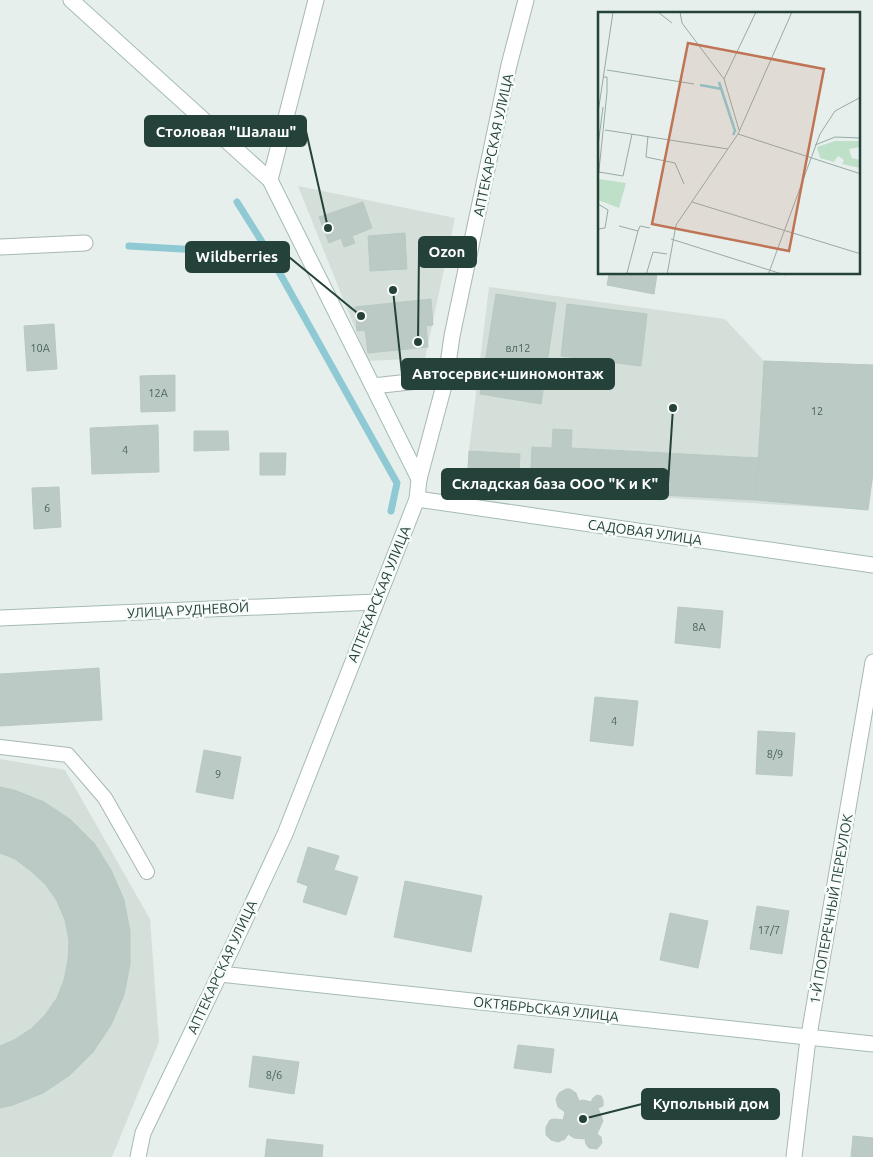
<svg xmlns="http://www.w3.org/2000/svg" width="873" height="1157" font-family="Ubuntu,sans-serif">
<rect width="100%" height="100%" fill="#e6efeb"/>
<!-- built -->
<g fill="#d4dfda">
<polygon points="298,186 455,218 425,358 368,361"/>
<polygon points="489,287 725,319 764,361 873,365 873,473 868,510 467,486 469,451"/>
<polygon points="0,759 65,770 150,919 159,1042 112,1157 0,1157"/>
</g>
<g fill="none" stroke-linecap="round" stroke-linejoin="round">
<!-- stream -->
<g stroke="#8ec9d4" stroke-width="7">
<polyline points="237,202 264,245 397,483 391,511"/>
<polyline points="129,246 234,252 264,245"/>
</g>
</g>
<!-- building -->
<g fill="#bbcac4" stroke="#b8c9c2">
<polygon points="363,202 372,228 352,236 355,243 344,247 341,238 329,243 319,217"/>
<polygon points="405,233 407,269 370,271 368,236"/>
<polygon points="609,274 657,274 654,294 607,285"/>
<polygon points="496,294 556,303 541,404 480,394"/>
<polygon points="431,299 433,325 426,326 428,347 368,353 365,330 357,331 355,307"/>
<polygon points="567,304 647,314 641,366 561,356"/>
<polygon points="54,324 57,369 27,371 24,326"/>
<polygon points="764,361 873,365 873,473 868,510 756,500"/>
<polygon points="175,375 175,411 141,412 140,376"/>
<polygon points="158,425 159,472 92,474 90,428"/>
<polygon points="553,429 572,430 571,448 758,458 756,500 530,488 532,447 552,448"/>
<polygon points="194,431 228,431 229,450 194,451"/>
<polygon points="469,451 520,454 518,489 467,486"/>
<polygon points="260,453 286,453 285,475 260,475"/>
<polygon points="59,487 61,527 34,529 32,488"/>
<polygon points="678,607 723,611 720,648 675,643"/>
<polygon points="99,668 102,720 0,726 0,674"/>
<polygon points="595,697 638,701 633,746 590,741"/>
<polygon points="758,731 795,733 792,776 756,774"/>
<polygon points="204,750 241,757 233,799 196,792"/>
<polygon points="0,787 14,790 44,802 71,820 94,843 111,870 124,900 130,931 130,964 124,995 111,1025 93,1052 70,1075 43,1093 13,1105 0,1108 0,1046 14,1040 31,1029 45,1015 57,998 64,980 68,960 69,940 65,920 57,901 46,885 31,871 15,859 0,853"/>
<polygon points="308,847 339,856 334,870 358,877 346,915 303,902 308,886 297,882"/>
<polygon points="405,881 482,896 471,952 394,937"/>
<polygon points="757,906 789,911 782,954 750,949"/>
<polygon points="670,913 708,921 698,968 660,960"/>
<polygon points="518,1045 554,1049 551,1073 514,1068"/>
<polygon points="253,1056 299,1062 294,1094 249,1087"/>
<polygon points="566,1089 570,1089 576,1093 579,1101 583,1100 591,1102 593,1098 597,1095 601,1096 603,1100 603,1106 598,1108 603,1121 597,1134 601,1137 602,1143 597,1149 589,1148 586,1144 585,1139 574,1138 568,1134 565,1139 558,1142 551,1140 546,1135 546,1127 550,1120 554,1119 563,1120 565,1112 558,1107 556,1099 559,1093"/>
<polygon points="853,1136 873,1138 873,1157 851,1157"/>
<polygon points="267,1139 323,1145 322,1157 265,1157"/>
</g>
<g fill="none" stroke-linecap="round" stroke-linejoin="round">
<defs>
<polyline id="lane" points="0,747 68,755 105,798 147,872"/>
<g id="street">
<polyline points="270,180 316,0"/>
<polyline points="0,247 85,243"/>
<polyline points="373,386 446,378"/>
<polyline points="419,479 446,378 452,336 509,65 526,0"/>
<polyline points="794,1157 807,1047 873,662"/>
</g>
<g id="secondary">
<polyline points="71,0 270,180 419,479 417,499 285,834 215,984 143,1133 138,1157"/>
<polyline points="417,499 873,565"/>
<polyline points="0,618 376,602"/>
<polyline points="220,974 873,1044"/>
</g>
</defs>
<!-- lane casing -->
<use href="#lane" stroke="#a8b8b2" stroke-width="16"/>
<!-- street casing -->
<use href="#street" stroke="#a8b8b2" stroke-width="17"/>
<!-- secondary casing -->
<use href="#secondary" stroke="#a4bbb3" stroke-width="17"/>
<!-- lane -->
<use href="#lane" stroke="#fff" stroke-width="14"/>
<!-- street -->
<use href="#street" stroke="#fff" stroke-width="15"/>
<!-- secondary -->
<use href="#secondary" stroke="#fff" stroke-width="15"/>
</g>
<g text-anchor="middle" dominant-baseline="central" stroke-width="5" stroke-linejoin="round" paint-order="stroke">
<!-- number labels -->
<g font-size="11" fill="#4a645c">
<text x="40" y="348">10А</text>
<text x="518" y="348">вл12</text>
<text x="158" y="393">12А</text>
<text x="817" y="411">12</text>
<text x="125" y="450">4</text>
<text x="47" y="508">6</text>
<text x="699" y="627">8А</text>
<text x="614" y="721">4</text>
<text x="775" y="754">8/9</text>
<text x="218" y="774">9</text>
<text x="769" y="930">17/7</text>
<text x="274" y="1075">8/6</text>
</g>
<!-- street labels -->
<g font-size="14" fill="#24423a" stroke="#f7fbf9">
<text transform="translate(493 145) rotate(-78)">АПТЕКАРСКАЯ УЛИЦА</text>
<text transform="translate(645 532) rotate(8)">САДОВАЯ УЛИЦА</text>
<text transform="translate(379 594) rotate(-68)">АПТЕКАРСКАЯ УЛИЦА</text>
<text transform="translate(188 610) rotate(-3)">УЛИЦА РУДНЕВОЙ</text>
<text transform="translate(831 909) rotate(-80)">1-Й ПОПЕРЕЧНЫЙ ПЕРЕУЛОК</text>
<text transform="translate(222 967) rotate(-65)">АПТЕКАРСКАЯ УЛИЦА</text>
<text transform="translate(546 1009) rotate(6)">ОКТЯБРЬСКАЯ УЛИЦА</text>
</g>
</g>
<!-- overview -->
<g transform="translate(598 12)">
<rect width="262" height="262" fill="#e6efeb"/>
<path d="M 237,129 L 262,129 L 262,135 L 251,137 L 254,146 L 262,148 L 262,156 L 244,152 L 246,148 L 240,144 L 236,150 L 222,146 L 219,135 ZM 1,167 L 28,171 L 21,196 L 0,188 Z" fill="#bfe0c8"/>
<path fill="none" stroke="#8ec9d4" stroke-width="2.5" d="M 121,70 L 137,119 L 135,123M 102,73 L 124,77"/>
<path fill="none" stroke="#98aaa4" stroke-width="1" d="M 60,0 L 74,11M 82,0 L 84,11 L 126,67 L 141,118M 9,58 L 96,72M 126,67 L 158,0M 0,101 L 15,0M 7,118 L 130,137M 140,122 L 263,162M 50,124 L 48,145 L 77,151 L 86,172M 217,133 L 237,125 L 263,126M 0,134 L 5,95M 1,160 L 25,164 L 34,122M 0,168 L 9,80 L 9,65 L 5,65M 94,190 L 263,242M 0,192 L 10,198 L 7,216 L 0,217M 21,214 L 40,219 L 29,261 L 34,263M 40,219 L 42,214 L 52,216M 73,227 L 187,263M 48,263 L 55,240 L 69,242M 69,263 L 78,213 L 140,122 L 194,0M 170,263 L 222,122 L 237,99 L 263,85"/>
<path fill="#c07456" fill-opacity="0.15" stroke="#c07456" stroke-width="2.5" d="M 90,31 L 226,57 L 191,239 L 54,212 Z"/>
<rect width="262" height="262" fill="none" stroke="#24423a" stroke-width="2.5"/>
</g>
<!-- callouts -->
<path fill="none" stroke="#24423a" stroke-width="2" d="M328 228L306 131M418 342L419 252M361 316L289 257M393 290L402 374M673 408L668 484M583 1119L642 1104"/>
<g fill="#24423a" stroke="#f7fbf9" stroke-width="2">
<circle cx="328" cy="228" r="5"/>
<circle cx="418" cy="342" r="5"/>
<circle cx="361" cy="316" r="5"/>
<circle cx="393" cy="290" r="5"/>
<circle cx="673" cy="408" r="5"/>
<circle cx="583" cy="1119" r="5"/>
</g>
<g fill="#24423a" stroke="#24423a" stroke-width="2">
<rect x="145" y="116" width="161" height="30" rx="5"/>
<rect x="419" y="237" width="57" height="30" rx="5"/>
<rect x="186" y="242" width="103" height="30" rx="5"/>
<rect x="402" y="359" width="212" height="30" rx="5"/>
<rect x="442" y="469" width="226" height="30" rx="5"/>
<rect x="642" y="1089" width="137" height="30" rx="5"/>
</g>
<g font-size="15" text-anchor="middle" font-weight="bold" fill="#fff">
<text x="226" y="137">Столовая "Шалаш"</text>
<text x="447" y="257">Ozon</text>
<text x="237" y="262">Wildberries</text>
<text x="508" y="379">Автосервис+шиномонтаж</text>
<text x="555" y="489">Складская база ООО "К и К"</text>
<text x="711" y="1109">Купольный дом</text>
</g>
</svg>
